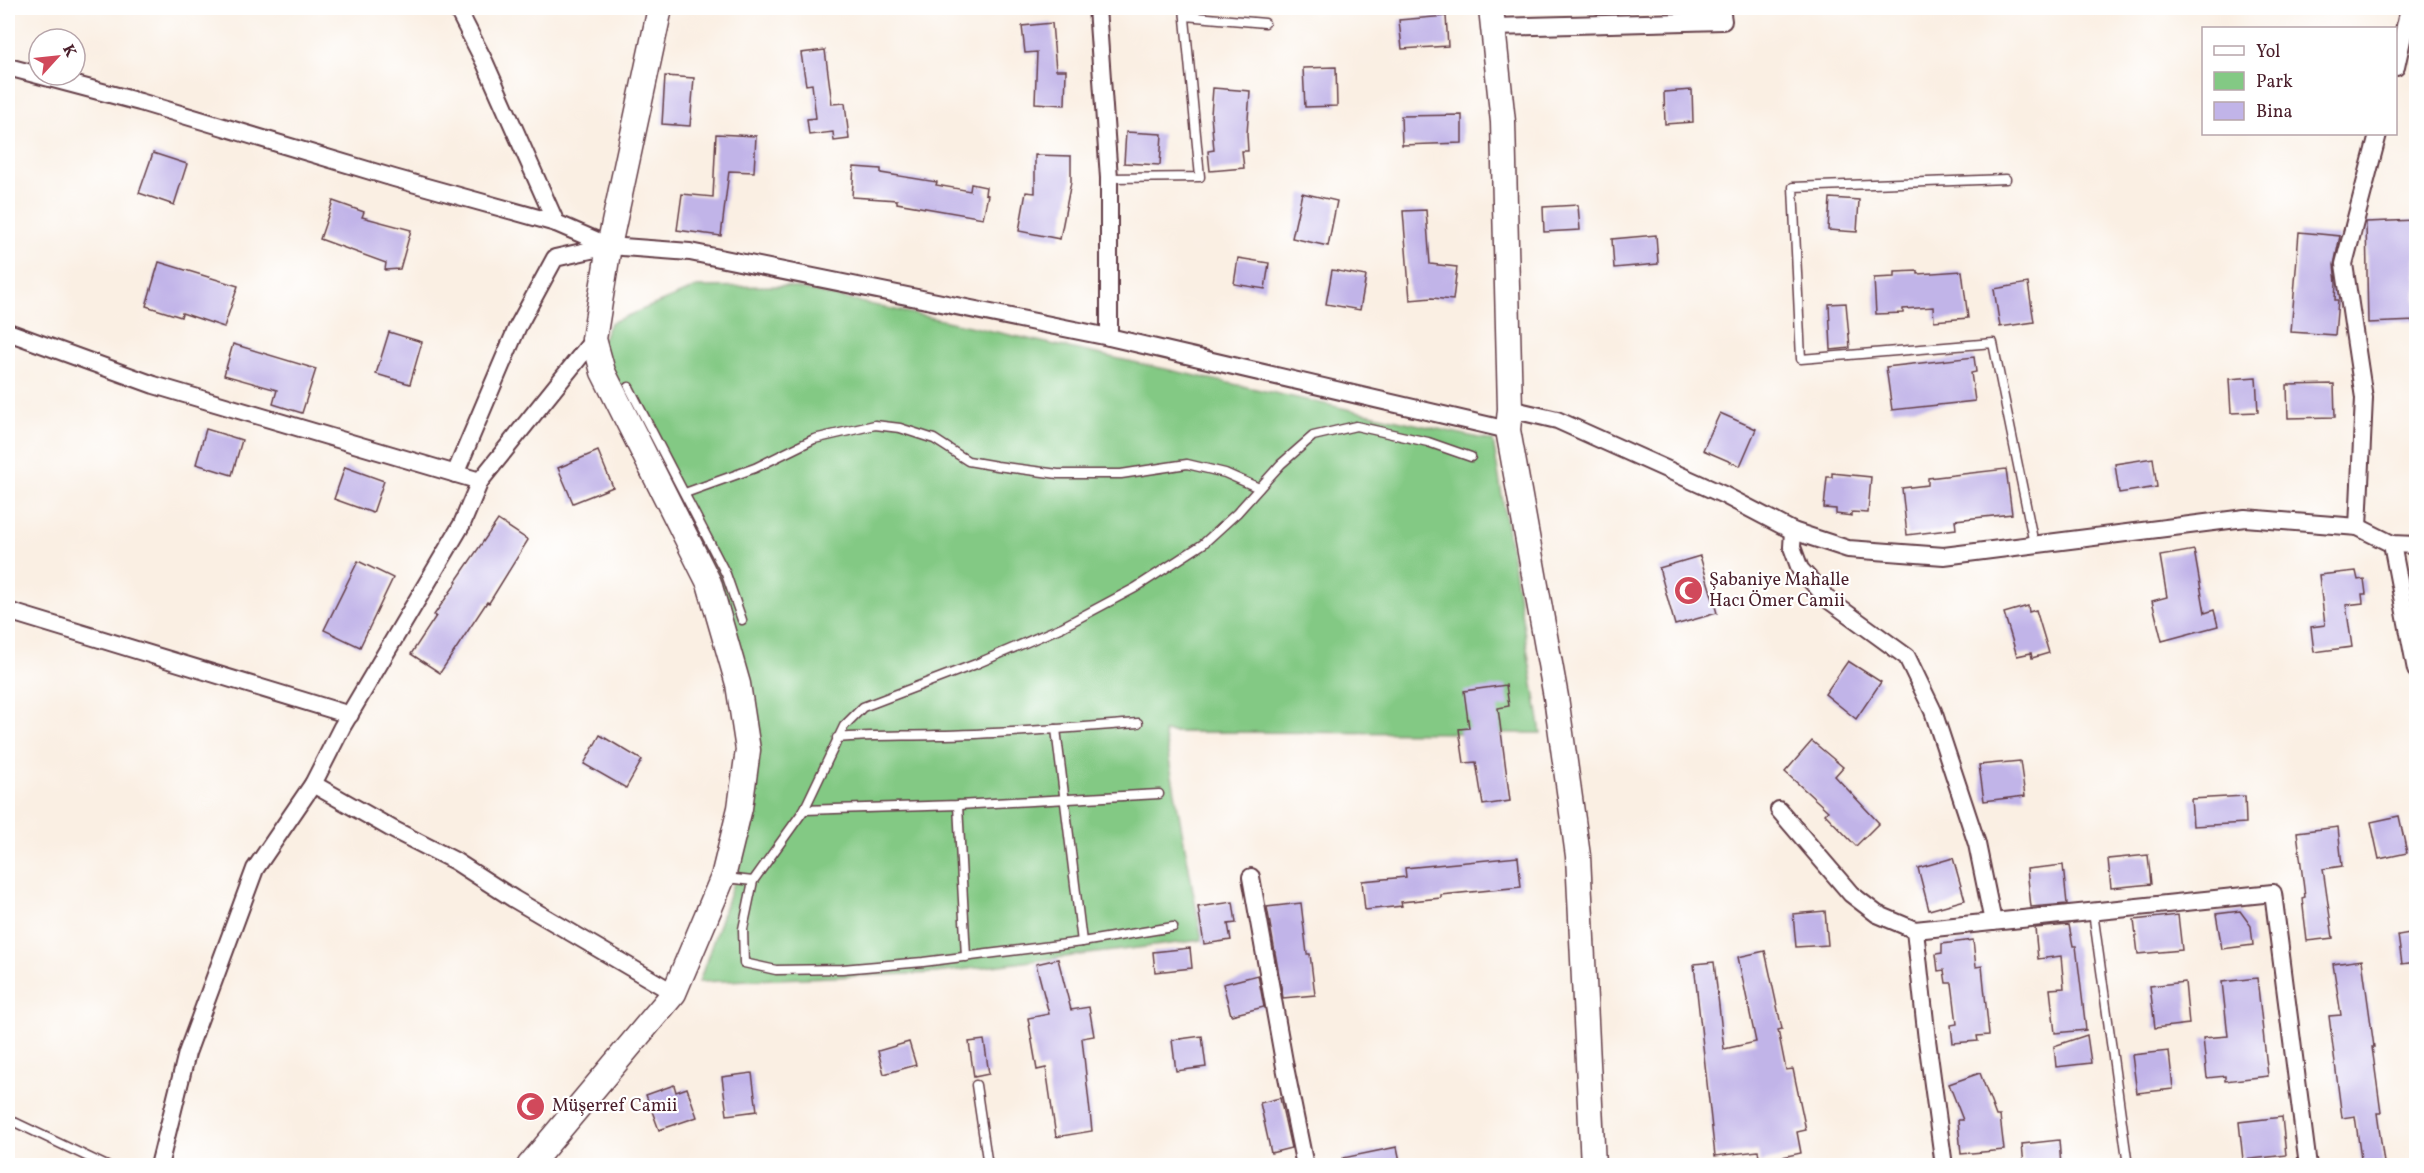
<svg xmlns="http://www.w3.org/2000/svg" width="2424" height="1173" font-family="Vollkorn,serif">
<rect width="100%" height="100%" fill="#fff"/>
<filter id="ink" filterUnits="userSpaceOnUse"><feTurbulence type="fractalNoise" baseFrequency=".0167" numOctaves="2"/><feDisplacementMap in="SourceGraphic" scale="12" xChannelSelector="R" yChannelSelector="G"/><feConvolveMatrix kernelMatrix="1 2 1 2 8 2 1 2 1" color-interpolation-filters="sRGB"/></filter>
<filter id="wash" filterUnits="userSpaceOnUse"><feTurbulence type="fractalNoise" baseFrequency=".008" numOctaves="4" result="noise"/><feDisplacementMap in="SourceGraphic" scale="24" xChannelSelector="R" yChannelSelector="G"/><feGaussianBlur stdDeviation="1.35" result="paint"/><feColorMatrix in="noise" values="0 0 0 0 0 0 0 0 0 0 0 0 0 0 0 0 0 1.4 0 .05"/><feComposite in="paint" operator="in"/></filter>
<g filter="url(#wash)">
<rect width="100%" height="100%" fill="#faefe3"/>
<!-- green -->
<polygon fill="#83c984" stroke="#667458" stroke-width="1.5" points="787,286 1493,441 1541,733 1164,732 1202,940 935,973 699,982 741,861 753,796 758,718 721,601 600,345 610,323 697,287"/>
<g id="blocks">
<!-- building -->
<g fill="#c1b4e8">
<polygon points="1446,16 1448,46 1402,49 1399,20"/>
<polygon points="1052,23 1056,70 1066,70 1065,105 1035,103 1037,52 1025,53 1022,26"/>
<polygon points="825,50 832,104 845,103 849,139 834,141 833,132 809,135 807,119 816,118 812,84 806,85 801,53"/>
<polygon points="1336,67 1337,106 1305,107 1303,68"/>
<polygon points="665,76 694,78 690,126 662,124"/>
<polygon points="1213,88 1250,91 1247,134 1248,151 1242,151 1244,168 1210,171 1208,151 1214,150 1211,115"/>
<polygon points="1692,90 1693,122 1665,124 1664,92"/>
<polygon points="1462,115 1462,143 1402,145 1401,116"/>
<polygon points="1126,132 1162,134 1160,165 1124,163"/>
<polygon points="716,134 756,136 754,172 729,171 721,236 677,230 682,194 713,197"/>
<polygon points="153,153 187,164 174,205 139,193"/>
<polygon points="1035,155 1071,156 1071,182 1060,239 1019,231 1026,192 1035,193"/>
<polygon points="854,167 881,169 881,173 937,182 936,185 970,191 971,184 986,187 985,194 988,195 983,218 897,203 897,200 852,197"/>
<polygon points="1302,193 1337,201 1328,246 1292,238"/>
<polygon points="1830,198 1859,200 1857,232 1828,230"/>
<polygon points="333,201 364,212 362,217 411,230 400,269 385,270 386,263 320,239"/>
<polygon points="1578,205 1580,230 1544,232 1543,207"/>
<polygon points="1426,210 1430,264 1457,267 1453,300 1432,298 1410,300 1403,211"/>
<polygon points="2416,220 2416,321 2368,323 2366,222"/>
<polygon points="2299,232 2340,236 2334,265 2336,283 2335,300 2338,300 2335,335 2291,332"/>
<polygon points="1656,235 1658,264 1614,268 1612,239"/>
<polygon points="1238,258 1269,263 1265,289 1234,284"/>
<polygon points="159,262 238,286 224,327 182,313 181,317 146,306"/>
<polygon points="1332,270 1366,276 1360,310 1326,304"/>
<polygon points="1918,271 1918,274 1962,271 1968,318 1934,321 1933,307 1903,309 1903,313 1876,314 1874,278 1895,277 1895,272"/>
<polygon points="2028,283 2034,322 2000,327 1994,289"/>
<polygon points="1846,303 1850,348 1831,350 1829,304"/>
<polygon points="389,332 422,342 410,384 376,374"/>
<polygon points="233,344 316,369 302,413 273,404 277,390 224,375"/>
<polygon points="1974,357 1976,372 1971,373 1975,401 1892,410 1886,367"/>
<polygon points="2256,377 2258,412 2231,413 2229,379"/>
<polygon points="2334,384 2335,417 2288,418 2287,385"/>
<polygon points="1720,413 1756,429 1740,466 1703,450"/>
<polygon points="206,429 242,440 232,475 196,464"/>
<polygon points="598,451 613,487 573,503 558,468"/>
<polygon points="2153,458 2157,487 2119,493 2115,464"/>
<polygon points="345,467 384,481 373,513 334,499"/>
<polygon points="2006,469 2012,514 1955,520 1956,529 1907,535 1902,488 1928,485 1928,478"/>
<polygon points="1832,473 1871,477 1868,513 1852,512 1852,516 1836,514 1836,509 1824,508 1827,477 1832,477"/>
<polygon points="498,520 528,540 489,603 487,602 440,673 411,654 436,616 434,615 457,582 456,581"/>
<polygon points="2194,550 2205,613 2214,610 2218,626 2162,641 2152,601 2167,597 2160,556"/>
<polygon points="1700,556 1717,613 1675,625 1659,568"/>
<polygon points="358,561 393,578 360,647 324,630"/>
<polygon points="2356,571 2358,580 2364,579 2366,594 2362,594 2363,603 2346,605 2352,647 2314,652 2311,627 2325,625 2319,575"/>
<polygon points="2028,606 2029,612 2036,610 2049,653 2032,658 2031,653 2017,656 2004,613"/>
<polygon points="1848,661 1881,682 1856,719 1825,694"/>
<polygon points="1506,685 1509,706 1498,708 1510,801 1483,805 1476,762 1464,763 1459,729 1469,728 1464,691"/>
<polygon points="600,735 642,760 626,788 584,764"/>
<polygon points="1812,741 1843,767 1835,776 1879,823 1856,846 1825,814 1828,811 1785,772"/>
<polygon points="2020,761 2025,796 1984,801 1979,765"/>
<polygon points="2245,796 2246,823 2193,826 2191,799"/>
<polygon points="2399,816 2407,853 2379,859 2371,822"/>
<polygon points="2338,827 2342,866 2323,869 2333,938 2307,941 2302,898 2305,897 2297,832"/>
<polygon points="2148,855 2151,884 2111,888 2108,859"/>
<polygon points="1518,857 1521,887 1441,895 1441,898 1401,902 1402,906 1365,910 1362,881 1406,877 1405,868"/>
<polygon points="1953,858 1965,900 1929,910 1918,868"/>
<polygon points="2063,865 2067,904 2031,907 2027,869"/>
<polygon points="1233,902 1236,923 1228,924 1231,940 1204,944 1198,907"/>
<polygon points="1301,903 1307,954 1310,954 1315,995 1283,998 1267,907"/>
<polygon points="1825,911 1828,945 1796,947 1793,914"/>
<polygon points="2240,911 2251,926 2253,945 2222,949 2216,914"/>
<polygon points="2178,915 2182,950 2138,954 2134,920"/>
<polygon points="2069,925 2073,946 2076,946 2086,1030 2055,1033 2050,989 2064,988 2061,956 2038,959 2035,928"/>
<polygon points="2416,932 2416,962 2402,964 2398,935"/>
<polygon points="1973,940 1976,967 1982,966 1989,1035 1977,1036 1978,1041 1953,1043 1951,1025 1957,1024 1952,983 1946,983 1944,970 1938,971 1936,954 1942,953 1942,944"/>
<polygon points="1190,948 1192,968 1155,972 1153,952"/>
<polygon points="1765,951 1782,1029 1778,1030 1786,1070 1793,1069 1806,1130 1797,1132 1801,1153 1760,1162 1758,1151 1715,1156 1694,964 1714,962 1724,1049 1756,1042 1738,957"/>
<polygon points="1058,959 1071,1010 1089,1007 1094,1036 1082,1038 1092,1131 1056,1137 1046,1068 1037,1070 1028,1018 1049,1014 1036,964"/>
<polygon points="2362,960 2374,1047 2372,1047 2381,1113 2377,1113 2384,1163 2366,1166 2362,1166 2355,1116 2342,1118 2329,1016 2341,1015 2333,964"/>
<polygon points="1258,975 1264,1007 1231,1015 1223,984"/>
<polygon points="2257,978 2268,1076 2225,1081 2225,1076 2207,1078 2203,1038 2228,1036 2222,982"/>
<polygon points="2185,982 2189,1024 2155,1028 2150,986"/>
<polygon points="2087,1035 2091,1063 2056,1067 2054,1046"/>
<polygon points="1202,1036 1206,1067 1176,1071 1172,1040"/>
<polygon points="984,1040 989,1074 974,1077 969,1042"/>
<polygon points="909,1042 916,1065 884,1074 878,1051"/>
<polygon points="2169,1051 2173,1089 2137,1093 2132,1055"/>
<polygon points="752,1073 757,1111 727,1115 722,1077"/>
<polygon points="1980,1073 1996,1116 2000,1116 2004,1150 1961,1154 1958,1120 1963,1120 1949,1084"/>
<polygon points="674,1085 676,1092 687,1088 697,1117 659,1130 646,1095"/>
<polygon points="1280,1098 1291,1148 1271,1153 1260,1103"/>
<polygon points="2282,1117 2286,1155 2243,1160 2239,1122"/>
<polygon points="2059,1140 2061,1166 2024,1166 2022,1144"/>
<polygon points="1397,1147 1401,1166 1344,1166 1343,1158"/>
</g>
</g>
</g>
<g filter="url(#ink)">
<use href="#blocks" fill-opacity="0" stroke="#643e47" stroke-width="1.5"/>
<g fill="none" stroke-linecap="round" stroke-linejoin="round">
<defs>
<g id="lane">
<polyline points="1185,16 1265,23"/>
<polyline points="1109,178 1200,177 1184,8"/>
<polyline points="2006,179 1793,187 1801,359 1993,343 2034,544"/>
<polyline points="629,387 726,574 742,620"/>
<polyline points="685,493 755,468 814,439 875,425 900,428 934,439 968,461 997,466 1058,474 1121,474 1187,464 1225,473 1259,488"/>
<polyline points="1056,729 1082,942"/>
<path d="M 837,738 C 872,735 902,736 937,735 C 1004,734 1071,728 1138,723"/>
<polyline points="958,805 966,957"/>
<polyline points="804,810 958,805 1159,794"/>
<polyline points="726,878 753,881 804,810 844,726 863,707 976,664 1062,627 1135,588 1203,544 1237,513 1281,464 1313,436 1356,426 1428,442 1471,457"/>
<polyline points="753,881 743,929 744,963 776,970 842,969 923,962 1082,942 1173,927"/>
<polyline points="2093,912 2128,1166"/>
<polyline points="976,1085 988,1166"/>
<polyline points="8,1119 107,1166"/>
</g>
<g id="street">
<polyline points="457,8 485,63 556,223"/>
<polyline points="1097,8 1109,178 1109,337"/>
<polyline points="1493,27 1723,21 1721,8"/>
<polyline points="8,67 140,102 394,178 556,223 609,246 690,252 1109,337 1508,430"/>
<polyline points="2396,67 2409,8"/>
<polyline points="8,332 154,385 480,481"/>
<polyline points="1510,409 1557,420 1724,495 1793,531 1848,549 1944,556 2245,518 2358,527 2392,544 2416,545"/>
<polyline points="455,474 517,328 555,258 609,246"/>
<polyline points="2358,527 2364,398 2344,264 2378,134"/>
<polyline points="1793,531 1792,547 1800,569 1830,601 1907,657 1933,711 1977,844 1993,922"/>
<polyline points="2392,544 2416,670"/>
<polyline points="8,611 350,715"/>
<polyline points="313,784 394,830 455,861 514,899 674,993"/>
<polyline points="1779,810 1851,894 1877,914 1915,930 2273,893 2308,1166"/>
<polyline points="1251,877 1285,1067 1305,1166"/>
<polyline points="1915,930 1927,1040 1944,1166"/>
<polyline points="159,1166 187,1053 255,869 313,784 342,727 462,524 480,481 594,339"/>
</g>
<g id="secondary">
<polyline points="1491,8 1503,122 1510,409 1508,430 1556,697 1578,856 1593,1166"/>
<polyline points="529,1166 674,993 723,877 740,808 748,750 738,684 709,583 603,372 594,339 609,246 660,8"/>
</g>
</defs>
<!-- lane casing -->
<use href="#lane" stroke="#643e47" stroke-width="11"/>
<!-- street casing -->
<use href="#street" stroke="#643e47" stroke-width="20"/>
<!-- secondary casing -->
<use href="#secondary" stroke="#643e47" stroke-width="27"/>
<!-- lane -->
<use href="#lane" stroke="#fff" stroke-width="8"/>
<!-- street -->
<use href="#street" stroke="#fff" stroke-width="16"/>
<!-- secondary -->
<use href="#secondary" stroke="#fff" stroke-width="24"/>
</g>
</g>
<!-- icons -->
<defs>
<symbol id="mosque-disc" viewBox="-11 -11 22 22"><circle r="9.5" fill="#d1495b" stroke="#fff"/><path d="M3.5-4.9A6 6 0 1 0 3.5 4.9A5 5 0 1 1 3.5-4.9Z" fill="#fff"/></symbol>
</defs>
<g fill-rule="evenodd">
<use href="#mosque-disc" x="1672" y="574" width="33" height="33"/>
<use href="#mosque-disc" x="514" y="1090" width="33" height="33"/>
</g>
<g text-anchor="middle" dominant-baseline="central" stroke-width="4.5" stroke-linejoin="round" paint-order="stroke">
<!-- poi labels -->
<g font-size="18" fill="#4a1f2b" stroke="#fff" text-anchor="start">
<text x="1709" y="580">Şabaniye Mahalle<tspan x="1709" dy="21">Hacı Ömer Camii</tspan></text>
<text x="552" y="1106">Müşerref Camii</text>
</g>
</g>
<!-- margin -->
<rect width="2424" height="1173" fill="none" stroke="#fff" stroke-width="30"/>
<!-- legend -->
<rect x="2202" y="27" width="195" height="108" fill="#ffffff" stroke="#b7a5aa" stroke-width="1.5"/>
<rect x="2214" y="46" width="30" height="9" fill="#ffffff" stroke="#b7a5aa" stroke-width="1.5"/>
<text x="2256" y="57" font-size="18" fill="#4a1f2b">Yol</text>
<rect x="2214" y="72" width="30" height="18" fill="#83c984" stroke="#b7a5aa" stroke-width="1.5"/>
<text x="2256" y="87" font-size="18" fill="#4a1f2b">Park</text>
<rect x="2214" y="102" width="30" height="18" fill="#c1b4e8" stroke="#b7a5aa" stroke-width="1.5"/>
<text x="2256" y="117" font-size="18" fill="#4a1f2b">Bina</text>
<!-- north arrow -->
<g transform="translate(57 57) rotate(63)"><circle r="28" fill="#ffffff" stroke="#b7a5aa" stroke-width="1.5"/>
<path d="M0-4.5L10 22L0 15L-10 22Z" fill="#d1495b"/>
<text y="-9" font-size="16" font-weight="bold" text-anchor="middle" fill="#4a1f2b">K</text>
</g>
</svg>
